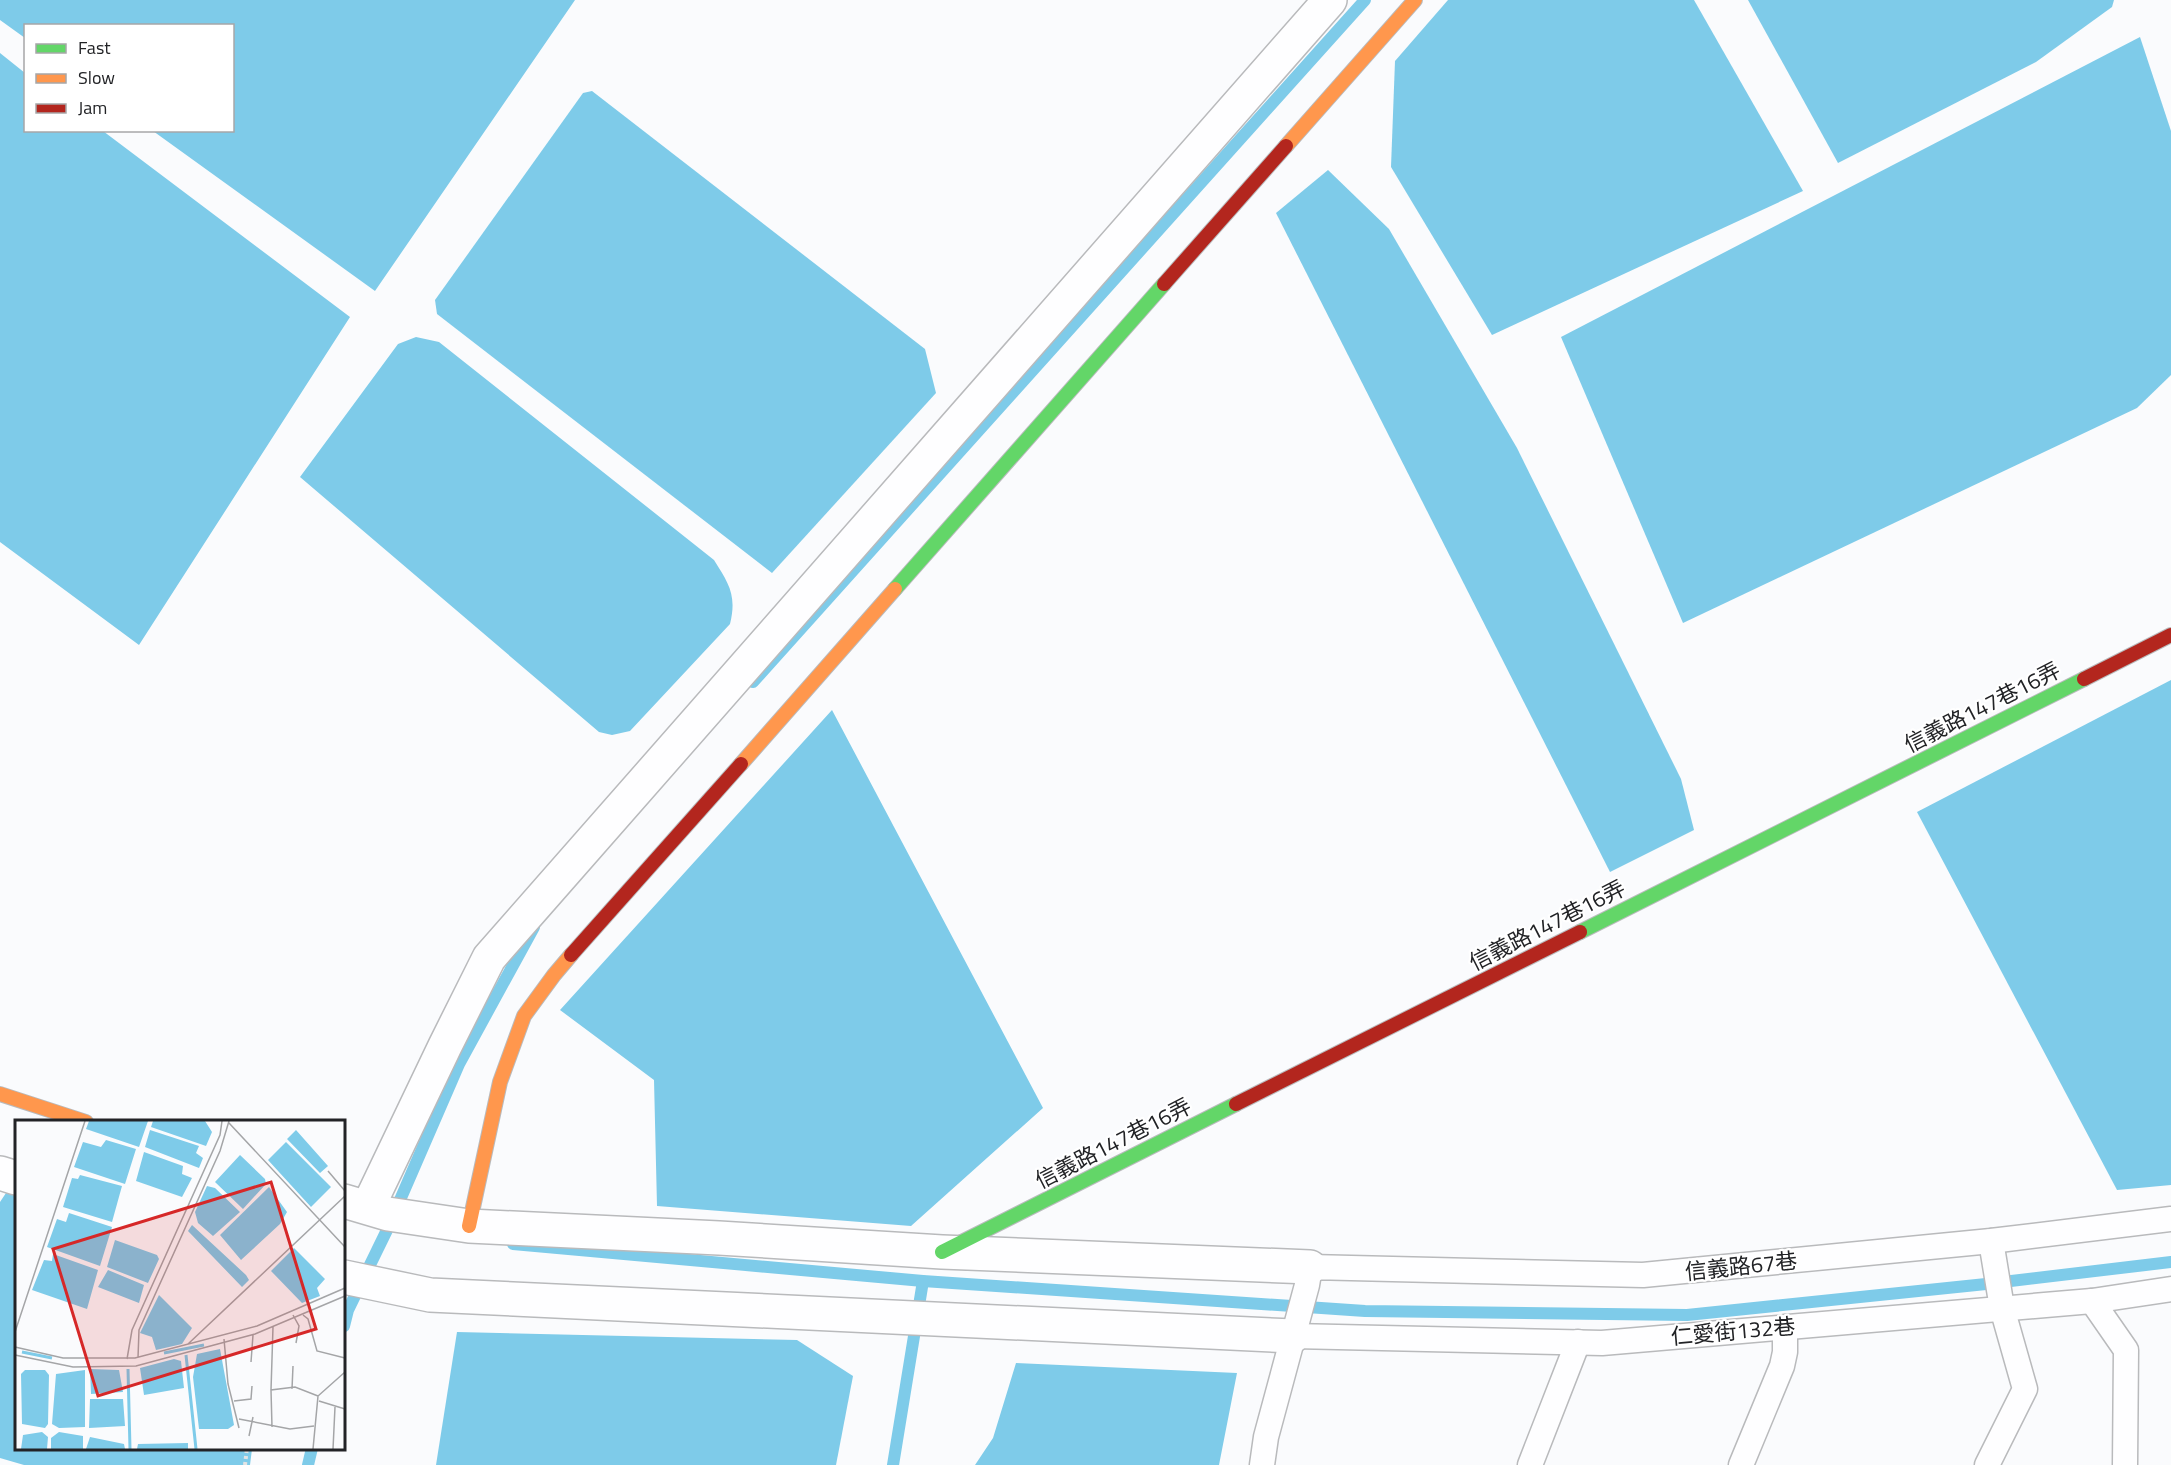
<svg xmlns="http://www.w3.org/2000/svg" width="2171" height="1465" font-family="'Titillium Web','Noto Sans TC',sans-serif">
<rect width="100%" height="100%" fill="#fafbfd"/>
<!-- water -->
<g fill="#7ecbe9">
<polygon points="0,0 575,0 375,291 153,131 232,130 232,26 26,26 25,38 0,20"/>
<polygon points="1448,0 1694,0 1803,191 1492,335 1391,167 1395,61"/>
<polygon points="1748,0 2114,0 2112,7 2036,62 1838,163"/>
<polygon points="2140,37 2171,131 2171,375 2137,408 1683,623 1561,337"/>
<polygon points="0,53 25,73 26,130 103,131 350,317 139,645 0,542"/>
<polygon points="592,91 925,349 936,393 772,573 437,314 435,300 583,93"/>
<polygon points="1328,170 1389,229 1517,448 1681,779 1694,830 1610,872 1276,213"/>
<path d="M 416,337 L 439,342 L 714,560 C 729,584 737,595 730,624 L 630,731 L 612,735 L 599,732 L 300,477 L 398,344 Z"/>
<polygon points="2171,680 2171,1185 2117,1190 1917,812"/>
<polygon points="832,710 1043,1108 911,1226 657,1206 654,1080 560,1010"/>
<polygon points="16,1187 16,1448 252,1449 250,1465 24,1465 0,1458 0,1202 8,1190"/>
<polygon points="457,1332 797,1340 853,1376 836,1465 436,1465"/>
<polygon points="1016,1363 1237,1373 1219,1465 975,1465 993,1438"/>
</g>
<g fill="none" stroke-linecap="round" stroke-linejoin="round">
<!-- stream -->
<g stroke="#7ecbe9" stroke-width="12">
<polyline points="753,682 1365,0"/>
<polyline points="513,1244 923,1281 1365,1311 1687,1315 1986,1284 2171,1262"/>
<polyline points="344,1326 348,1310 387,1230 459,1064 534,927"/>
<polyline points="308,1465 312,1448"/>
<polyline points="893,1465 923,1281"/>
</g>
<defs>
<g id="lane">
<polyline points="2092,1301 2126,1350 2125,1465"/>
<polyline points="1293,1336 1602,1343 2092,1301 2171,1289"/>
<polyline points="1262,1465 1266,1437 1307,1285 1310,1267 1643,1275 1991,1241 2171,1219"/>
<polyline points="1530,1465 1578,1342"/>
<polyline points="1741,1465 1782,1366 1785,1352 1785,1327"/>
<polyline points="1987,1465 2025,1389 2002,1308 1991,1241"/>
</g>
<g id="street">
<polyline points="0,1173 16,1178"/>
<polyline points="344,1201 388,1214 469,1226 719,1238 942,1252 1310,1267"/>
<polyline points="368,1207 445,1046 489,958 1330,0"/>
<polyline points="344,1277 430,1295 1293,1336"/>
</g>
<g id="fast">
<polyline points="895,589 1164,284"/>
<polyline points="1580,932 2084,679"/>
<polyline points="942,1252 1236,1104"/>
</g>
<g id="slow">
<polyline points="1286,146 1415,0"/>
<polyline points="741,764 895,589"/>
<polyline points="0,1094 86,1122"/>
<polyline points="469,1226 500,1082 524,1016 554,975 571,955"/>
</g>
<g id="jam">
<polyline points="1164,284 1286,146"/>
<polyline points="2084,679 2171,635"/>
<polyline points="571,955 741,764"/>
<polyline points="1236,1104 1580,932"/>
</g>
</defs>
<!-- lane casing -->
<use href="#lane" stroke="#b9babc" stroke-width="27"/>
<!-- street casing -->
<use href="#street" stroke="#b9babc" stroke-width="36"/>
<!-- fast casing -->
<use href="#fast" stroke="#b9babc" stroke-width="16"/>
<!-- slow casing -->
<use href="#slow" stroke="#b9babc" stroke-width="16"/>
<!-- jam casing -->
<use href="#jam" stroke="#b9babc" stroke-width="16"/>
<!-- path -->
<polyline stroke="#e4e4e4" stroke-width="4" stroke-dasharray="3 3" stroke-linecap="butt" points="245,1465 247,1448"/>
<!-- lane -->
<use href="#lane" stroke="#fefeff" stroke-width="24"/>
<!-- street -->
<use href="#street" stroke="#fefeff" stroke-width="33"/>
<!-- fast -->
<use href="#fast" stroke="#63d668" stroke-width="14"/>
<!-- slow -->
<use href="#slow" stroke="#ff974d" stroke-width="14"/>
<!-- jam -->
<use href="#jam" stroke="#b3261e" stroke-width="14"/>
</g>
<g text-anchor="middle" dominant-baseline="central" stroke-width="4.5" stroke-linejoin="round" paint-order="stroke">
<!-- street labels -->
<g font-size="22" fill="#222326" stroke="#fff">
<text transform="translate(1982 707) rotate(-27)">信義路147巷16弄</text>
<text transform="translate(1547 925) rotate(-27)">信義路147巷16弄</text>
<text transform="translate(1113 1143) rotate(-27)">信義路147巷16弄</text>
<text transform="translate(1741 1266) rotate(-6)">信義路67巷</text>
<text transform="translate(1733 1331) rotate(-5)">仁愛街132巷</text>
</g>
</g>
<!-- overview -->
<g transform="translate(15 1120)">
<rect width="330" height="330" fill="#fafbfd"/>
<path d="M 74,1 L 133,1 L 124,27 L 71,9 ZM 138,1 L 190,1 L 197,12 L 191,26 L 136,7 ZM 135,10 L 184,26 L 181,33 L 188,38 L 184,48 L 130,27 ZM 281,10 L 313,46 L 305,53 L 272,19 ZM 91,20 L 121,29 L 110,64 L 59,47 L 68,22 L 86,27 ZM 271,22 L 316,67 L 296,87 L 253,40 ZM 129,32 L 168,46 L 167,54 L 177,58 L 167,77 L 121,61 ZM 225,35 L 250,59 L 251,64 L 228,89 L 200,62 ZM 65,55 L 107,66 L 97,102 L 48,87 L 57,58 L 63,59 ZM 192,66 L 200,68 L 225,92 L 198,116 L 183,103 L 180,92 ZM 254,67 L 272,92 L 265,104 L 226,140 L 205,115 ZM 54,93 L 97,107 L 85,146 L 32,127 L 42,99 L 51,102 ZM 177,105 L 231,155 L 234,160 L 227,167 L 173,111 ZM 100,120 L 142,135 L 144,139 L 133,163 L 92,147 ZM 279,128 L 310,159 L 302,168 L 305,176 L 287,183 L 256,151 ZM 38,134 L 83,150 L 72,189 L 17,170 L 29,140 L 37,141 ZM 93,150 L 129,165 L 124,183 L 83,167 ZM 144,175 L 177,208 L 167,224 L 141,230 L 137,217 L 125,213 ZM 205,229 L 219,305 L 213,309 L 184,309 L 178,257 L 182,234 ZM 159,239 L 166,241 L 169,268 L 129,275 L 125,248 ZM 75,249 L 104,250 L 108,272 L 76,274 ZM 10,250 L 30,250 L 34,255 L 33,304 L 30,308 L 7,304 L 6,254 ZM 70,250 L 70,307 L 44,308 L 37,304 L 41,254 ZM 75,279 L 108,279 L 110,306 L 74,308 ZM 27,312 L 33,317 L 32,329 L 6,329 L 8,315 ZM 44,312 L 68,316 L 68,329 L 36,329 L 36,318 ZM 75,317 L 109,324 L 110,329 L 71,329 ZM 173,323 L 173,329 L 122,329 L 123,324 Z" fill="#7ecbe9"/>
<path fill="none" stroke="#7ecbe9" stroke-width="3" d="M 7,232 L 37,238M 149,233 L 189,225M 171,235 L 181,329M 113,249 L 115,329"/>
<path fill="none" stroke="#a4a5a7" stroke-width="1.5" d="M 214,3 L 330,127M 313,51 L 330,71M 278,195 L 284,206 L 281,223M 288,195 L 293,199 L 302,231 L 330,238M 0,212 L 70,1M 209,219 L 213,264 L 224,308M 173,224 L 330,76M 0,227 L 48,238 L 120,238 L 242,206 L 330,168M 0,235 L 58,247 L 121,246 L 240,214 L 330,176M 123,238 L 124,210 L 205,31 L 214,1M 112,239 L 117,210 L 205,15 L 207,1M 236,242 L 238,215M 277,269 L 278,246M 256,270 L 258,207M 219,281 L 236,279 L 237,266M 304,281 L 330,289M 224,299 L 275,309 L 299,306M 257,307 L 256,270 L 280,267 L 303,276M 234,316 L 238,297M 298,329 L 303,276 L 330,252M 318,329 L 320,287"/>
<path fill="#d62828" fill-opacity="0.15" stroke="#d62828" stroke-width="3" d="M 256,62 L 301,209 L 83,276 L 38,129 Z"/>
<rect width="330" height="330" fill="none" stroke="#222326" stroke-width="3"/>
</g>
<!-- legend -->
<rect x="24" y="24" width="210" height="108" fill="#ffffff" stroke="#a7a7a8" stroke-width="1.5"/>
<rect x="36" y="44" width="30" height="9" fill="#63d668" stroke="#a7a7a8" stroke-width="1.5"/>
<text x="78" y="54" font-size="18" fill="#222326">Fast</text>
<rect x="36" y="74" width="30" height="9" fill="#ff974d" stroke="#a7a7a8" stroke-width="1.5"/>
<text x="78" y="84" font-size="18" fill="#222326">Slow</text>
<rect x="36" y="104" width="30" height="9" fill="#b3261e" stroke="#a7a7a8" stroke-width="1.5"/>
<text x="78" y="114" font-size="18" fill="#222326">Jam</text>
</svg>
